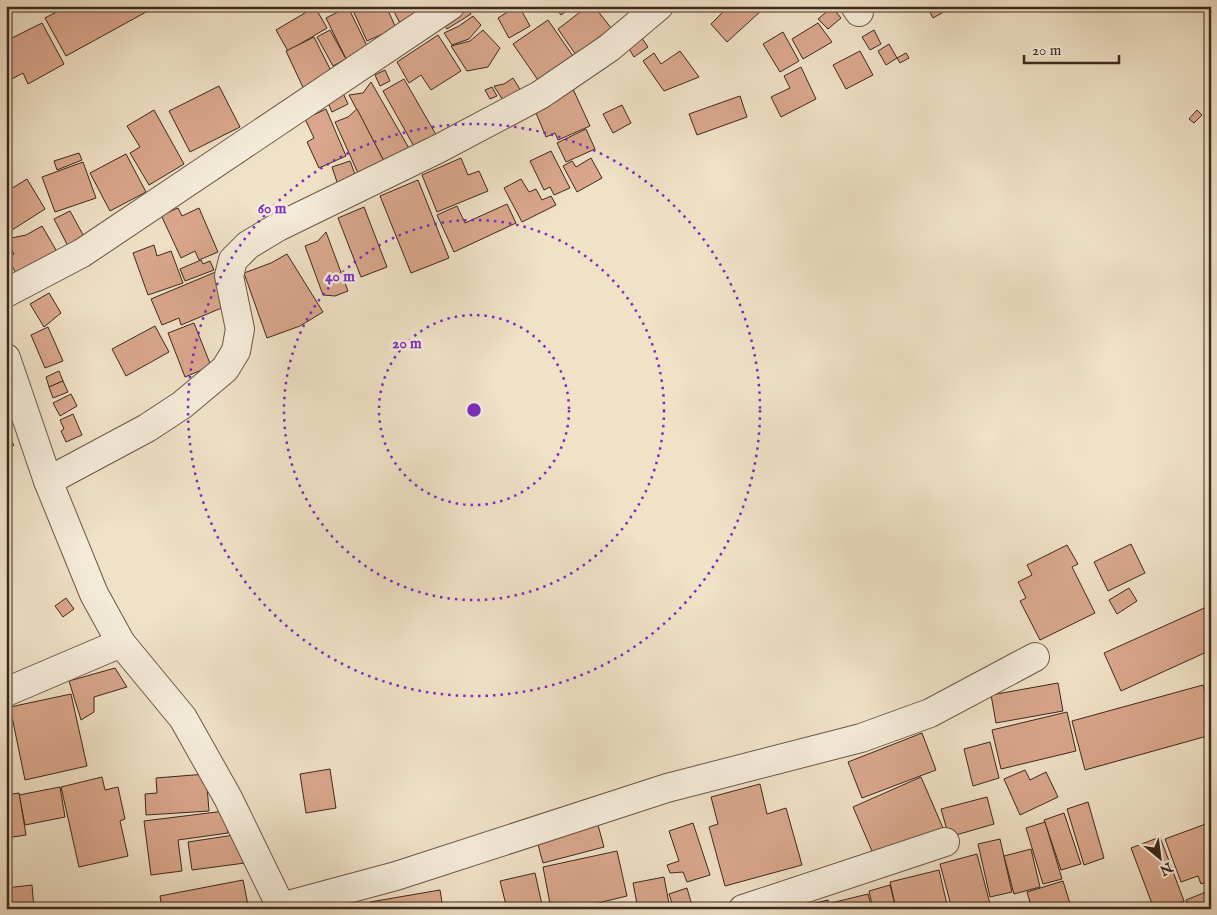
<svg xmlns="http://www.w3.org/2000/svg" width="1217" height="915" font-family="'IM FELL English',serif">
<rect width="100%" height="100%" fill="#f0e1c7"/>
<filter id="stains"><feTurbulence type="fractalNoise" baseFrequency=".004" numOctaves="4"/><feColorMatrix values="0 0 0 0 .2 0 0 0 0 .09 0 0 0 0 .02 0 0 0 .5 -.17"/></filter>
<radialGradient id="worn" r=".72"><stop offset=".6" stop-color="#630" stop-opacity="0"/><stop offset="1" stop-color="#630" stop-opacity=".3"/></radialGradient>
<!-- building -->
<g fill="#daa78c" stroke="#3d291b">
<polygon points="68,6 157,6 66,56 45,18"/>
<polygon points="351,6 386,6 396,28 367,41"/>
<polygon points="391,6 423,6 427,14 402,27"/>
<polygon points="466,6 471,14 447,29 442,21"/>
<polygon points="517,6 519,6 530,26 509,38 498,18"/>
<polygon points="554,6 573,6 561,15"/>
<polygon points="588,6 594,6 611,28 576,55 558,29"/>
<polygon points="729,6 758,6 762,10 727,42 711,24"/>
<polygon points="927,6 951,6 949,9 933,18"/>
<polygon points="315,7 327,28 288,51 276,30"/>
<polygon points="348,7 372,56 350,67 326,18"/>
<polygon points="832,7 841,18 828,29 818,19"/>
<polygon points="473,16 481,25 469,39 452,45 444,33 459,26"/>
<polygon points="548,20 573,56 538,80 513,44"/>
<polygon points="42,23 64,64 28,84 23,73 6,82 6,41"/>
<polygon points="818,23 832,42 803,59 792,39"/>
<polygon points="330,30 346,59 333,66 317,37"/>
<polygon points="483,30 500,48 488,67 467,71 451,46 470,41"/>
<polygon points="874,30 881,44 870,50 862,37"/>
<polygon points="783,32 799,61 780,72 763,44"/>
<polygon points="639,34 648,47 634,57 626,44"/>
<polygon points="438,35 461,71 431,90 421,75 409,83 397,62"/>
<polygon points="314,37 333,75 307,96 286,51"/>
<polygon points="889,44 897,58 886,65 878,51"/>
<polygon points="680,51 699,77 664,91 643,61 654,53 661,64"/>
<polygon points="860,51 873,75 846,89 833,65"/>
<polygon points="906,53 909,58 900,63 897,58"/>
<polygon points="1211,61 1211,72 1206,69"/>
<polygon points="801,67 816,99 781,117 771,97 790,88 784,76"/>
<polygon points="385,70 390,81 380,86 375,75"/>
<polygon points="513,78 521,91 504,102 494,86 504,84"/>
<polygon points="404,79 438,138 416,150 383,91"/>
<polygon points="371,82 410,150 386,165 349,95 363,93"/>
<polygon points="219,86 240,127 190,152 169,111"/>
<polygon points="492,87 497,96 490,99 485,90"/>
<polygon points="573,89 590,126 558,140 555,133 546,137 536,113 546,108 544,102"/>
<polygon points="343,93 348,104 332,112 327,101"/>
<polygon points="740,96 747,117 697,135 689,114"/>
<polygon points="622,105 631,123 613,133 603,114"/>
<polygon points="326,109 346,156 319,168 307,142 314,138 305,119"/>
<polygon points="357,109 386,165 362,182 335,122 348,117"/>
<polygon points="154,110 184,164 149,185 130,153 140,147 127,126"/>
<polygon points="1197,110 1202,115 1194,123 1189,119"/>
<polygon points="586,129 595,149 566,162 557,143"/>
<polygon points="551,151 570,188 554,195 550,187 544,190 530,161"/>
<polygon points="79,153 82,160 57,170 54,161"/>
<polygon points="126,154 146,192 110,211 90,173"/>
<polygon points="461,158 468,175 479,171 488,191 437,212 422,175"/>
<polygon points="591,158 602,178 577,192 563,166 572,161 576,167"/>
<polygon points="350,161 358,182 339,188 332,167"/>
<polygon points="83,162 96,198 55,212 42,177"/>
<polygon points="27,179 45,209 12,230 6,221 6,192"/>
<polygon points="521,179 529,192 536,189 542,200 551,196 556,205 522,222 504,188"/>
<polygon points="418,180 449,258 411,273 380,196"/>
<polygon points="507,204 516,223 454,252 437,215 457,206 465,223"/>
<polygon points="364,207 387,267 361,277 338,218"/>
<polygon points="178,208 182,216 199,208 218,252 199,260 195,251 181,258 161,215"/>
<polygon points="70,211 87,242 70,250 54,219"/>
<polygon points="42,226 59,255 19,278 7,258 14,254 6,239 26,235"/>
<polygon points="326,232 348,291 335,296 323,295 305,246 318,241"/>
<polygon points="154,245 157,256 171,251 183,283 148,295 133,253"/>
<polygon points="287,254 323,312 300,326 267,338 244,273 271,263"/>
<polygon points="201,260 203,264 210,261 214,270 185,281 180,269"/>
<polygon points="218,271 231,304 181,325 179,318 162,325 151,299"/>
<polygon points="49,293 61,313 44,327 30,304"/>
<polygon points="194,323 211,366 185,377 168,333"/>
<polygon points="155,326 169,352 126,376 112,349"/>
<polygon points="48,327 63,361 45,368 31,335"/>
<polygon points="59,371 63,381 49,387 46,377"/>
<polygon points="63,381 68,392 53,398 49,387"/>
<polygon points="71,394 77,406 60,416 53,403"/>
<polygon points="73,414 82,435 66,442 61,431 64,429 60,420"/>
<polygon points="9,438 14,445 6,451 6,440"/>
<polygon points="1131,544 1145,573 1108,591 1094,562"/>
<polygon points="1067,545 1078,564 1072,567 1095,613 1040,640 1020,601 1026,598 1018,582 1032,575 1027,565"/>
<polygon points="1129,588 1137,601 1117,614 1109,600"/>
<polygon points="66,598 74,609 63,617 55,606"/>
<polygon points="1211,605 1211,650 1121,691 1104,653"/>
<polygon points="115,668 127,687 94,697 94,712 81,720 69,681"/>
<polygon points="1058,683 1063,711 996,723 991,695"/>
<polygon points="1203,685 1211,712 1211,735 1085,770 1072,721"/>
<polygon points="71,694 87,766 25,780 10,707"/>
<polygon points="1067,712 1076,751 1001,769 992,730"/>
<polygon points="922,733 936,770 862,798 848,762"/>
<polygon points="990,742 999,778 973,786 964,749"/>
<polygon points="330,769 336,808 306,813 300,774"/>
<polygon points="1025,770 1030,780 1046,772 1058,797 1020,815 1004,779"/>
<polygon points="206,774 209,811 146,815 145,794 157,793 156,778"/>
<polygon points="102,777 105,790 118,787 125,819 120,821 128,856 79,867 61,787"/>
<polygon points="921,777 943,828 875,858 853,807"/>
<polygon points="760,784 767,814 786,808 802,865 725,886 709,827 718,824 711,797"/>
<polygon points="60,787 65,817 25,825 19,795"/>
<polygon points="19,793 26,835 6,838 6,795"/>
<polygon points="987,797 994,824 949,837 941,809"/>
<polygon points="1088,802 1104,858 1084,865 1067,809"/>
<polygon points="225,811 228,833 178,840 182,871 151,875 144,821"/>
<polygon points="1064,813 1081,864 1061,870 1044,820"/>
<polygon points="1045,822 1062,879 1043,884 1026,828"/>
<polygon points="1211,822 1211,881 1201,884 1198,876 1181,882 1165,839"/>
<polygon points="693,823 710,875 687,882 683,872 670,873 667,865 679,861 669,831"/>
<polygon points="598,825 604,847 543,863 537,841"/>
<polygon points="241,834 245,863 192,870 188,842"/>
<polygon points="1160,837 1184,901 1165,909 1154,909 1131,848"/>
<polygon points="1000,839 1012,892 990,897 978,844"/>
<polygon points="1031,849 1040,887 1014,894 1004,856"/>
<polygon points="617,851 627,896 573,909 551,909 543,867"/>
<polygon points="977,854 990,904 971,909 952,909 940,864"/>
<polygon points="939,870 948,909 896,909 890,882"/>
<polygon points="535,873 543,909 507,909 500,881"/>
<polygon points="664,877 670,909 638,909 633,883"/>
<polygon points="243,880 248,905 226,909 162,909 160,896"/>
<polygon points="1063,881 1071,907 1084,903 1086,909 1032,909 1027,892"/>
<polygon points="32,885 34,909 6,909 6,888"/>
<polygon points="890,885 896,909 873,909 869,891"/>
<polygon points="687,888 693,909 674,909 669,894"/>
<polygon points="440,890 443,909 371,909 370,902"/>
<polygon points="1211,890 1211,909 1190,909 1186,900"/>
<polygon points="868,894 872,909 832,909 831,903"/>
<polygon points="828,900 830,909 793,909 793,908"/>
</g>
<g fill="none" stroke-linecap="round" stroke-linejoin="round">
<defs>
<g id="minor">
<polyline points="855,6 859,12"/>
<polyline points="6,293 82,253 450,6"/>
<polyline points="6,358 48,481 94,594 121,643 183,718 228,798 282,909"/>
<polyline points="48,481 147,428 182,405 225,369 236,351 240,329 229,276 233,260 248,245 278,227 438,149 540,95 609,48 659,6"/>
<polyline points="6,692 121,643"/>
<polyline points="281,907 396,876 667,788 861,738 930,713 1035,657"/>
<polyline points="743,909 945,842"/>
</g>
</defs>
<!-- minor casing -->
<use href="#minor" stroke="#6a5746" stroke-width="30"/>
<!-- minor -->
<use href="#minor" stroke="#f5ecdb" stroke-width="28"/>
</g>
<!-- distance rings -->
<g fill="none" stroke="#7b2cbf" stroke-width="2.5" stroke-dasharray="2.5 5">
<circle cx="474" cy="410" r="95"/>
<circle cx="474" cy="410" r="190"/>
<circle cx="474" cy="410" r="286"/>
</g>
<circle cx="474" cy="410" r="8" fill="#7b2cbf" stroke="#f5ecdb" stroke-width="2.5"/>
<g font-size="15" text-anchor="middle" font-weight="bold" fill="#7b2cbf" stroke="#f5ecdb" stroke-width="5" stroke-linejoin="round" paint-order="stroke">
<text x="272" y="213">60 m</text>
<text x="340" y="281">40 m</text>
<text x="407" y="348">20 m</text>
</g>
<!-- margin -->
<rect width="1217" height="915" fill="none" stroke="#f0e1c7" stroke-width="25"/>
<rect x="8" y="8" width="1202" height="900" fill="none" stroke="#3d291b" stroke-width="2.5"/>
<rect x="12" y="12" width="1192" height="890" fill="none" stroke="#3d291b"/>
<!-- north arrow -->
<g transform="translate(1160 858) rotate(151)" stroke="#f5ecdb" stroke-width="4" paint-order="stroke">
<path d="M0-4L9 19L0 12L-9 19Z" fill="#3d291b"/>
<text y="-8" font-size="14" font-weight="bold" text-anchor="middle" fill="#3d291b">N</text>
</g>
<!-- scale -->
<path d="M1024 55v8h95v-8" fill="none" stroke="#3d291b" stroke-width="2.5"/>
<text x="1032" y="55" font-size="15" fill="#3d291b" stroke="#f5ecdb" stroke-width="4" paint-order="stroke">20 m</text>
<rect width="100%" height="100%" filter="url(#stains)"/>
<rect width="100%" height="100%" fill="url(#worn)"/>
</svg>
